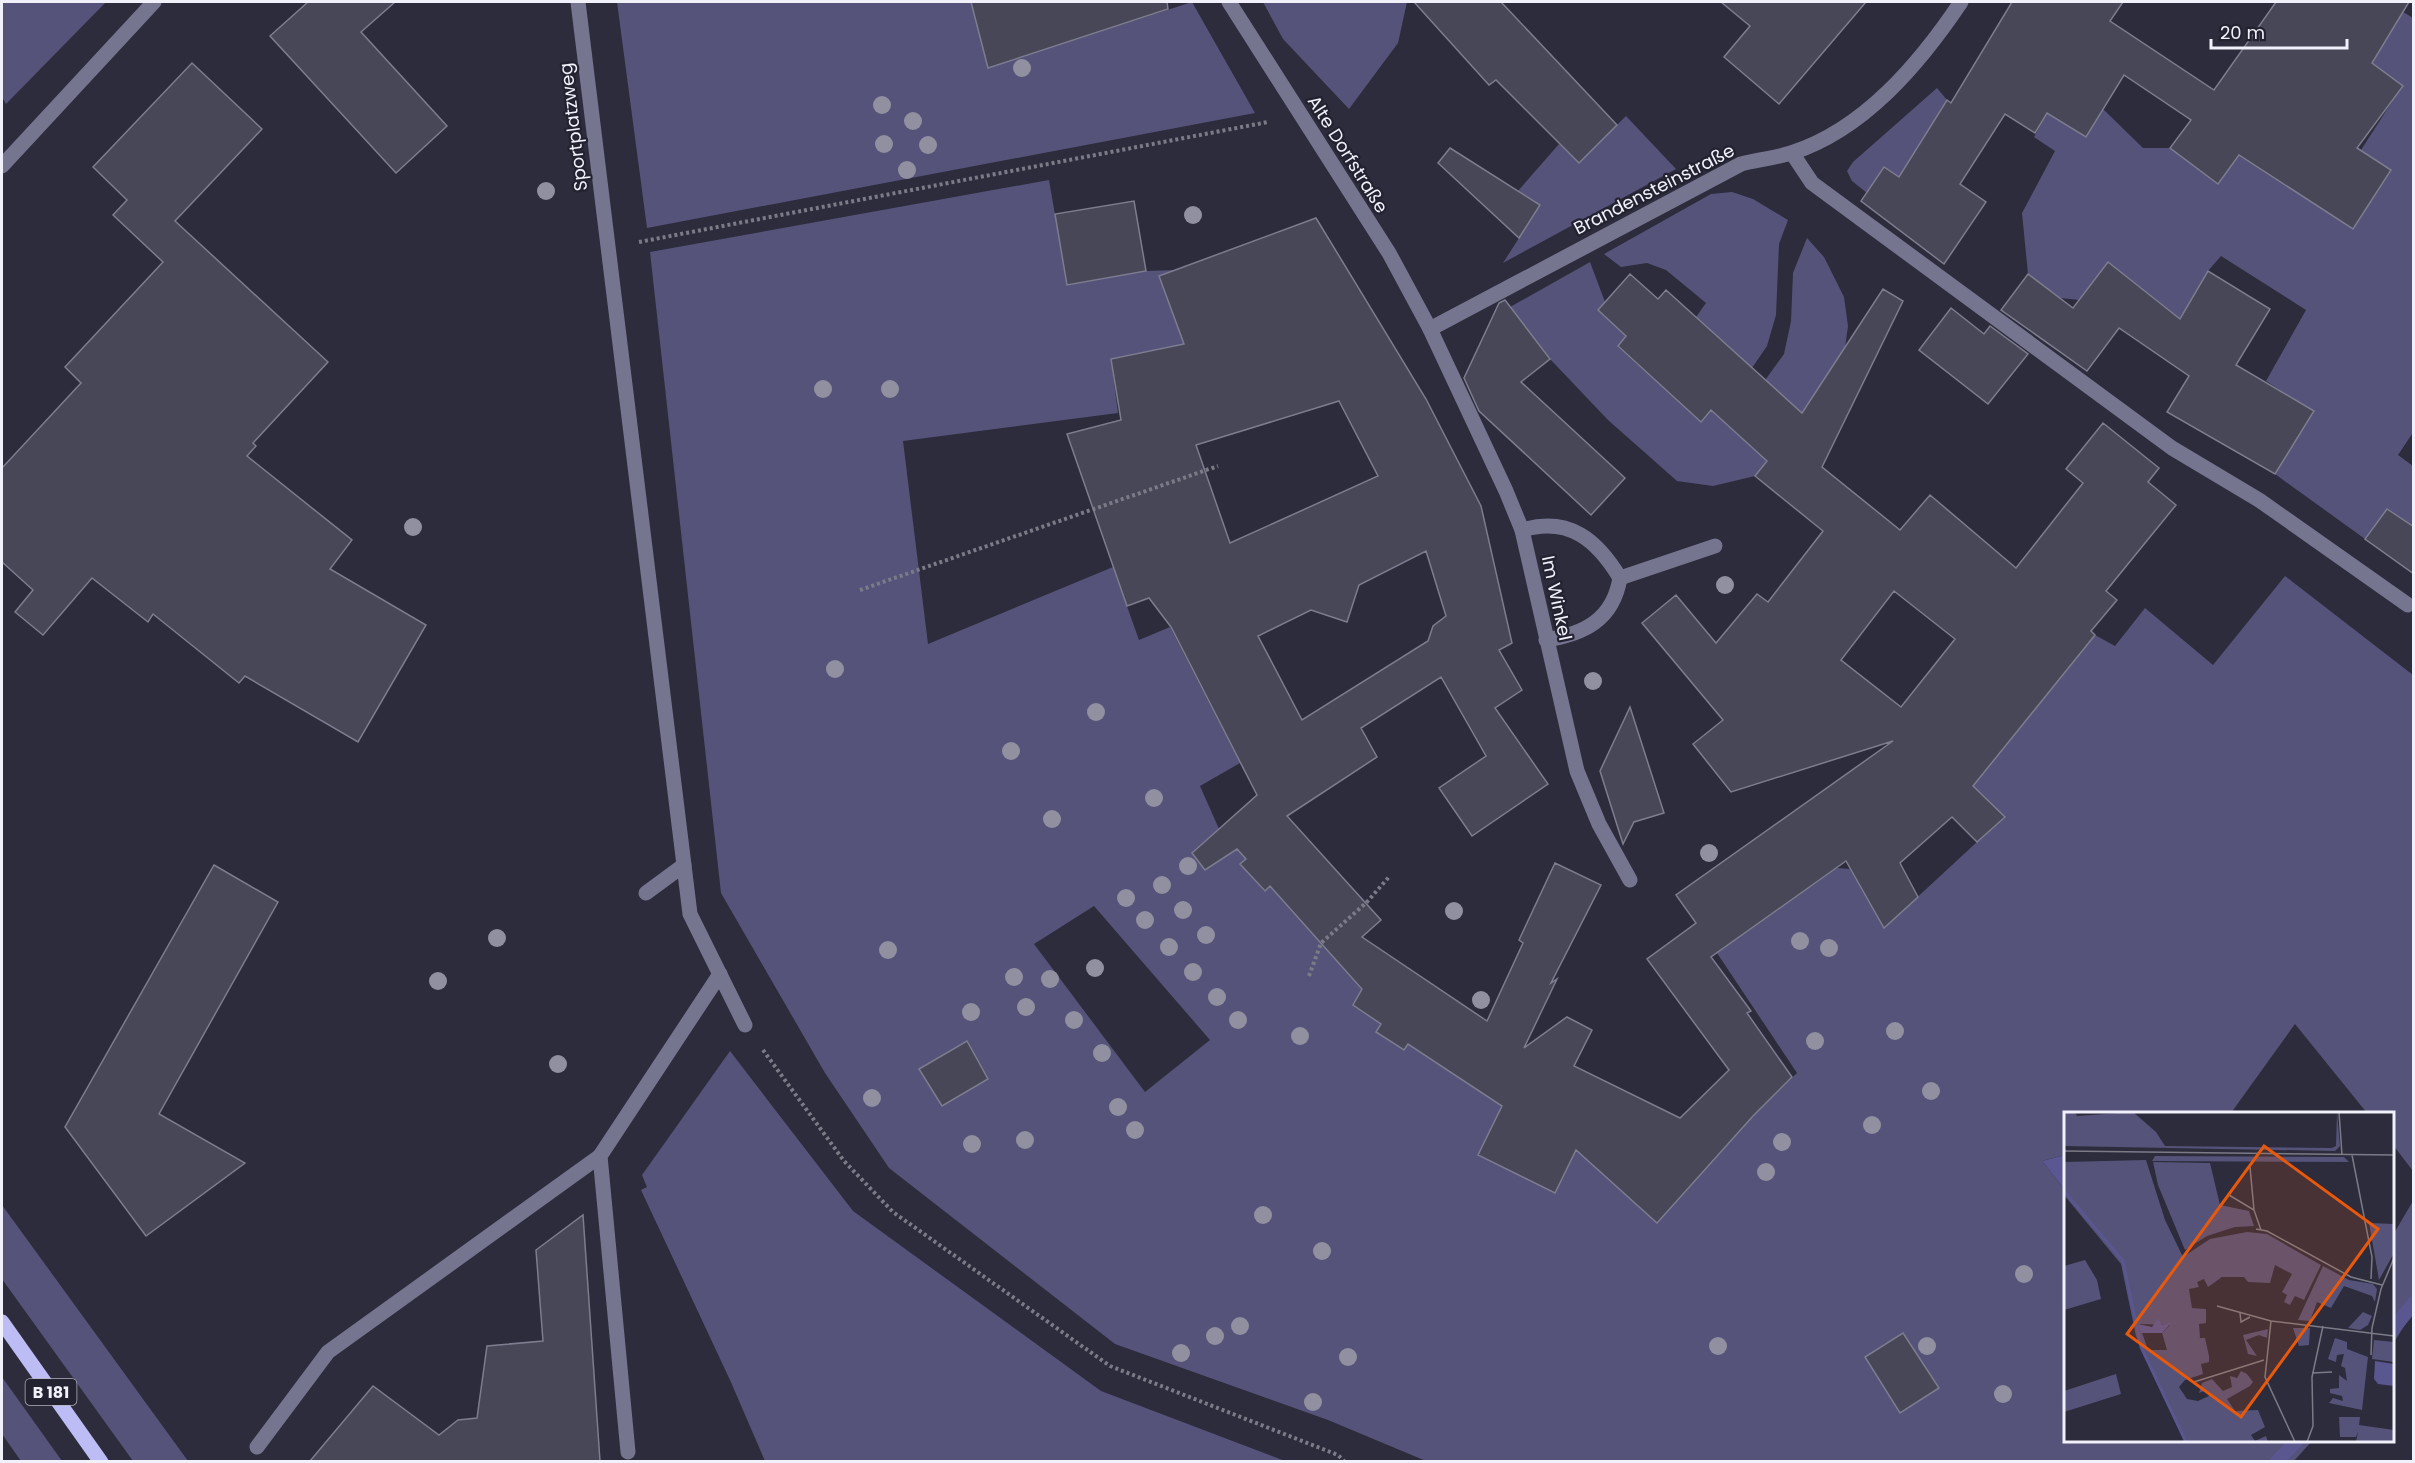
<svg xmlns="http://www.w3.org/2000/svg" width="2415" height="1463" font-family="Poppins,sans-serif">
<rect width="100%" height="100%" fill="#2c2c3c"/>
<!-- green -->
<g fill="#555379" fill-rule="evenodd">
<polygon points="2,2 106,2 6,104 2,97"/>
<polygon points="617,2 971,2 988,68 1192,2 1255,113 647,228"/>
<polygon points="1263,2 1407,2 1398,43 1349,109 1283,39"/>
<polygon points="2357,2 2387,2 2413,18 2414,431 2398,455 2413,466 2413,527 2387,509 2365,539 2275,474 2314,412 2266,381 2306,310 2221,256 2208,271 2175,327 2138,341 2104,319 2133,282 2109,263 2080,300 2060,298 2028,274 2022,213 2055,151 2034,137 2047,113 2086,137 2103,109 2143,148 2170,148 2218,183 2239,156 2353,229 2391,170 2361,150 2402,86 2342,41 2336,32"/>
<polygon points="1937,88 1947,100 1899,177 1884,167 1867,193 1852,181 1847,171 1853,162"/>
<polygon points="1626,116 1676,169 1503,263 1540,205 1518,191 1559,144 1579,163"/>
<path d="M 1049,180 L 1067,284 L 1146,271 L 1177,270 L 1184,344 L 1111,359 L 1118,413 L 903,441 L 928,644 L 1113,567 L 1139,640 L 1170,627 L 1240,763 L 1200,786 L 1219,829 L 1246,859 L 1240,864 L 1264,891 L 1270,886 L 1363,988 L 1353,1005 L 1381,1024 L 1376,1032 L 1403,1050 L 1408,1044 L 1521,1067 L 1479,1154 L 1554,1193 L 1578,1145 L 1753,1116 L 1797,1073 L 1717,953 L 1837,868 L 1850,869 L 1884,928 L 2004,817 L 1973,786 L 2095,635 L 2115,646 L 2145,608 L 2213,665 L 2285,576 L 2413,675 L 2413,1171 L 2393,1145 L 2392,1114 L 2367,1113 L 2295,1024 L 2231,1113 L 2066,1114 L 2065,1155 L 2042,1161 L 2065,1190 L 2066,1440 L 2312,1441 L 2293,1462 L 1426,1461 L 1328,1420 L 1115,1344 L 889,1168 L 825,1073 L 721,893 L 650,252 ZM 1094,906 L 1210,1040 L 1145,1092 L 1034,944 Z"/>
<polygon points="1732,192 1753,199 1788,220 1779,244 1776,315 1767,346 1752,368 1696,317 1706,303 1666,270 1647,263 1621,267 1604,254 1711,194"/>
<polygon points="1807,238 1824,257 1844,297 1848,326 1845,348 1785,437 1755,476 1713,486 1677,481 1608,420 1550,359 1510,307 1590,262 1605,302 1598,310 1626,336 1618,347 1700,421 1711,410 1733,430 1755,394 1784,354 1791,321 1793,273"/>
<polygon points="730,1051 853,1211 1101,1391 1285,1461 765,1461 730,1380 641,1190 647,1187 642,1175"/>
<polygon points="2413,1201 2413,1312 2393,1344 2393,1235"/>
<polygon points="2,1205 188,1461 133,1461 2,1279"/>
<polygon points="2,1377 62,1461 21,1461 2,1434"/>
</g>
<!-- forest -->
<polygon fill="#5b5792" points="2065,1155 2066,1155 2065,1190 2042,1161"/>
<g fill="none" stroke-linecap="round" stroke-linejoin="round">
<!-- stream -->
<g stroke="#5a5690" stroke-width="14">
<polyline points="2392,1330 2414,1303"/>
<polyline points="2277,1462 2297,1440"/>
</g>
</g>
<!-- building -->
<g fill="#474758" stroke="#7d7d90" stroke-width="1.5" fill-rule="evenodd">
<polygon points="308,2 395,2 361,32 447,126 396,173 270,36"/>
<polygon points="971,2 1167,2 1168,9 988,68"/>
<polygon points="1414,2 1501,2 1617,125 1579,163 1496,80 1489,85"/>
<polygon points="1721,2 1866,2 1779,104 1724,57 1750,26"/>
<polygon points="2012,2 2123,2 2110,21 2214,90 2276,2 2409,2 2372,63 2403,86 2357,148 2391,170 2353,229 2239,155 2218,184 2170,148 2191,120 2124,75 2086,137 2047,113 2035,133 2005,114 1960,184 1986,202 1944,264 1861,201 1884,167 1899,177 1947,100 1951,103"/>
<polygon points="192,63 262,129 175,221 328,362 253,443 256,446 247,456 352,540 330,569 426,625 358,742 245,676 239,683 153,614 148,622 92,578 43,635 15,612 33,590 2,562 2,468 81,383 65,367 163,262 113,215 127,200 93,167"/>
<polygon points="1450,148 1540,205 1519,238 1438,163"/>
<polygon points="1134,201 1146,271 1067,285 1055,214"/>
<path d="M 1316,218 L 1426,399 L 1481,506 L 1512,643 L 1499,650 L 1522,690 L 1495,708 L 1548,784 L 1472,836 L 1439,788 L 1486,756 L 1441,677 L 1361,728 L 1377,757 L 1287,816 L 1381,920 L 1362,937 L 1487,1021 L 1523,943 L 1519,940 L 1555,863 L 1601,885 L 1551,983 L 1557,979 L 1524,1048 L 1567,1017 L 1592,1030 L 1574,1066 L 1680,1118 L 1729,1070 L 1647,959 L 1696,923 L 1676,895 L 1893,741 L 1731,792 L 1693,744 L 1723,720 L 1642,623 L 1676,595 L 1716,643 L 1757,594 L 1768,602 L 1823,531 L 1755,476 L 1767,461 L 1711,410 L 1701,422 L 1618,346 L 1626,336 L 1598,310 L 1630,274 L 1658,299 L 1666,290 L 1802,413 L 1883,289 L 1903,301 L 1822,467 L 1900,530 L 1930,495 L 2016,568 L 2083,483 L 2066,469 L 2103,423 L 2159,468 L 2148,482 L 2176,505 L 2106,591 L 2117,600 L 2091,631 L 2095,635 L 1973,786 L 2005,817 L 1977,842 L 1952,817 L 1900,863 L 1918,897 L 1884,928 L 1846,861 L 1711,957 L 1751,1011 L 1747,1013 L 1792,1077 L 1753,1116 L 1657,1223 L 1576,1150 L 1555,1193 L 1478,1155 L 1502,1106 L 1408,1044 L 1404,1050 L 1376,1032 L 1381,1024 L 1353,1005 L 1362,989 L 1270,886 L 1265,891 L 1240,864 L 1246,859 L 1237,849 L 1205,870 L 1192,853 L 1257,795 L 1171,627 L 1149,598 L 1127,606 L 1067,434 L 1121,420 L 1111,359 L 1184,344 L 1159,276 ZM 1339,401 L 1378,476 L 1230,543 L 1196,445 ZM 1426,551 L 1446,616 L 1433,626 L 1428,641 L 1302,720 L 1258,636 L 1311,610 L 1347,622 L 1359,585 ZM 1894,591 L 1955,639 L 1901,707 L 1841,660 Z"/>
<polygon points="2108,262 2180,319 2208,271 2270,309 2236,365 2314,411 2275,474 2167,412 2189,376 2119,328 2087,371 2001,310 2028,274 2073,308"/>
<polygon points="1505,300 1550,359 1521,382 1625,478 1591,515 1479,411 1464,378 1499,303"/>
<polygon points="1951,308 1984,334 1990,326 2028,354 1988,404 1919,350"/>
<polygon points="2387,509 2414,527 2414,574 2365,539"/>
<polygon points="1630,707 1664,813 1634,822 1623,844 1600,771"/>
<polygon points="214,865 278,902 159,1114 245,1163 146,1236 65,1127"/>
<polygon points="967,1041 988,1079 942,1106 919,1069"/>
<polygon points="583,1215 600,1461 310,1461 373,1386 439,1435 458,1420 477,1418 487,1346 543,1341 536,1250"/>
<polygon points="1903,1333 1939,1388 1900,1413 1865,1357"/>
</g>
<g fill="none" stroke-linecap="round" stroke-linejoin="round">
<!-- path -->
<g stroke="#7b7b88" stroke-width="4" stroke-dasharray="3 3" stroke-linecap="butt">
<polyline points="639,242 1268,122"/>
<polyline points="860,590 1218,466"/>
<polyline points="1309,976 1321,943 1366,903 1389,877"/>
<polyline points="763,1050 844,1161 893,1212 1110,1366 1338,1455 1345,1462"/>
</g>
<!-- minor -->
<g stroke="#757590" stroke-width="15">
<polyline points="578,2 690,914 745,1025"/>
<polyline points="1229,2 1389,253 1430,329 1506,491 1522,530 1577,771 1599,824 1630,880"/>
<polyline points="1792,153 1812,183 2172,448 2259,500 2408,605"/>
<polyline points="2,166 154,2"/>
<path d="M 1430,329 L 1741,164 C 1757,160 1775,158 1791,153 C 1864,130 1920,63 1961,2"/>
<path d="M 1522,530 C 1569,516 1597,540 1620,578 C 1613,620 1584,634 1546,640"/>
<polyline points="1620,578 1715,546"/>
<polyline points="646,893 684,865"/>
<polyline points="257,1447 328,1352 600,1156"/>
<polyline points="628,1452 600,1156 720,974"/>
</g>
<!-- major -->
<polyline stroke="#bdbcf4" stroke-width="15" points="2,1322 101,1462"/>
</g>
<!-- trees -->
<g fill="#9090a1">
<circle cx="1022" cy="68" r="9"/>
<circle cx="882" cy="105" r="9"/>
<circle cx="913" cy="121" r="9"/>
<circle cx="884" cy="144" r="9"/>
<circle cx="928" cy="145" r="9"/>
<circle cx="907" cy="170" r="9"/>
<circle cx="546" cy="191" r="9"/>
<circle cx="1193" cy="215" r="9"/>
<circle cx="823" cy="389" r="9"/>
<circle cx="890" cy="389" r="9"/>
<circle cx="413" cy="527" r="9"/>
<circle cx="1725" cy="585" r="9"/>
<circle cx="835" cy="669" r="9"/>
<circle cx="1593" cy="681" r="9"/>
<circle cx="1096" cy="712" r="9"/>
<circle cx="1011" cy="751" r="9"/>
<circle cx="1154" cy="798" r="9"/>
<circle cx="1052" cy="819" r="9"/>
<circle cx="1709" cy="853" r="9"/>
<circle cx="1188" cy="866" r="9"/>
<circle cx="1162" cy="885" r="9"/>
<circle cx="1126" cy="898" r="9"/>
<circle cx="1183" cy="910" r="9"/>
<circle cx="1454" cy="911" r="9"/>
<circle cx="1145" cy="920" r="9"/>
<circle cx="1206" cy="935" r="9"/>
<circle cx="497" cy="938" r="9"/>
<circle cx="1800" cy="941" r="9"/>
<circle cx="1169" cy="947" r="9"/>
<circle cx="1829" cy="948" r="9"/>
<circle cx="888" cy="950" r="9"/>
<circle cx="1095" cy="968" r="9"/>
<circle cx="1193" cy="972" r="9"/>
<circle cx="1014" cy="977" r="9"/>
<circle cx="1050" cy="979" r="9"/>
<circle cx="438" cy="981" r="9"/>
<circle cx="1217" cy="997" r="9"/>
<circle cx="1481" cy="1000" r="9"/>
<circle cx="1026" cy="1007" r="9"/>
<circle cx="971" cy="1012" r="9"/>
<circle cx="1074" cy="1020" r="9"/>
<circle cx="1238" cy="1020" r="9"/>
<circle cx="1895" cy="1031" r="9"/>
<circle cx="1300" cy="1036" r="9"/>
<circle cx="1815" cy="1041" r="9"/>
<circle cx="1102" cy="1053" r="9"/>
<circle cx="558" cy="1064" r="9"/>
<circle cx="1931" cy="1091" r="9"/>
<circle cx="872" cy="1098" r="9"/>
<circle cx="1118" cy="1107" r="9"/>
<circle cx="1872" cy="1125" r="9"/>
<circle cx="1135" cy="1130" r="9"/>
<circle cx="1025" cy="1140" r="9"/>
<circle cx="1782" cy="1142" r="9"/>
<circle cx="972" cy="1144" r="9"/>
<circle cx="1766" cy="1172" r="9"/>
<circle cx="1263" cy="1215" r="9"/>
<circle cx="1322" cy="1251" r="9"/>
<circle cx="2024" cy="1274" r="9"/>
<circle cx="1240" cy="1326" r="9"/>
<circle cx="1215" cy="1336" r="9"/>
<circle cx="1718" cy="1346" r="9"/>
<circle cx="1927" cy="1346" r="9"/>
<circle cx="1181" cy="1353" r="9"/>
<circle cx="1348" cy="1357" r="9"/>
<circle cx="2003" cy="1394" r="9"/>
<circle cx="1313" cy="1402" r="9"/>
</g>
<g text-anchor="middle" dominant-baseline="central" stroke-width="4.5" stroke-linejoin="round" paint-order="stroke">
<!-- shield labels -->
<rect fill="#232231" stroke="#b3b3be" stroke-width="1.5" x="25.5" y="1379" width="51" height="26" rx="4.5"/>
<g font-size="16" font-weight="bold" fill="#f1f1fb">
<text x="51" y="1392">B 181</text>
</g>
<!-- street labels -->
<g font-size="18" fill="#f1f1fb" stroke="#232231">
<text transform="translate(573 127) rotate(-97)">Sportplatzweg</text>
<text transform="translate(1348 154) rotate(58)">Alte Dorfstraße</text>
<text transform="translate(1654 189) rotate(-27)">Brandensteinstraße</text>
<text transform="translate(1557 598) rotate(78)">Im Winkel</text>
</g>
</g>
<!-- overview -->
<g transform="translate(2064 1112)">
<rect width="330" height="330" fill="#2c2c3c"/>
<path d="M 0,0 L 11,0 L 13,4 L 69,0 L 92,20 L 101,34 L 268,36 L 272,34 L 273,0 L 276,34 L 271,39 L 0,34 ZM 91,44 L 280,45 L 285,50 L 88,49 ZM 82,48 L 101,108 L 119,145 L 146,127 L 183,120 L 203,122 L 257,153 L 240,188 L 231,184 L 226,193 L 220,190 L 223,183 L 218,180 L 228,162 L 211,153 L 206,171 L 184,170 L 180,165 L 158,165 L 144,175 L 140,167 L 133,170 L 135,175 L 125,177 L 128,196 L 142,197 L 142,211 L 135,212 L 136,226 L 141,226 L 145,244 L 145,250 L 137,252 L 139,262 L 121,268 L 115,275 L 123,287 L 134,289 L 145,284 L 142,278 L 135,281 L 138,271 L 148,267 L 159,279 L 168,275 L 166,264 L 173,266 L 177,259 L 183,262 L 189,270 L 186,274 L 163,287 L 171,299 L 194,298 L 201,315 L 187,323 L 191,329 L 202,324 L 204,330 L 121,330 L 72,224 L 57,152 L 0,83 L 0,50 ZM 75,212 L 106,213 L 98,221 L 103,238 L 84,238 ZM 89,50 L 146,51 L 156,93 L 185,99 L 190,114 L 171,115 L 143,124 L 121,138 L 94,73 ZM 305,111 L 330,112 L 330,141 L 315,168 ZM 21,148 L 33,168 L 37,187 L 0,198 L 0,154 ZM 259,154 L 285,168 L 309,172 L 313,177 L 311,190 L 308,184 L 280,174 L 267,196 L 253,190 L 246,209 L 234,208 ZM 299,200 L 308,204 L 304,213 L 296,218 L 284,216 ZM 229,216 L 246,216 L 245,233 L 235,234 ZM 204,217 L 203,226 L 195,223 L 182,228 L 193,244 L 184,242 L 179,223 ZM 271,226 L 283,230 L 283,237 L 304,245 L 298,298 L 265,291 L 269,286 L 279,289 L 278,284 L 266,281 L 266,277 L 275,276 L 275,263 L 283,269 L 281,256 L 277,254 L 280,242 L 273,243 L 272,250 L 264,247 ZM 310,228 L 330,230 L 330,250 L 308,247 ZM 52,262 L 57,282 L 0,300 L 0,279 ZM 275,305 L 296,305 L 295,313 L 330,318 L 330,330 L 292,330 L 294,319 L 292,325 L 276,325 Z" fill="#555379" fill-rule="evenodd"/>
<path d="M 94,206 L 98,213 L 108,210 L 98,221 L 77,221 L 74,212 L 88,215 Z" fill="#5b5792"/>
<path d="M 311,249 L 330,252 L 330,274 L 314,272 L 310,267 Z" fill="#5a5690"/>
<path fill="none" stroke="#5a5690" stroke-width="3" d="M 0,79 L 59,149 L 77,235 L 122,330"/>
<path fill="none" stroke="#7b7b88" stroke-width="1.5" d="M 275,0 L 278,43M 0,39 L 330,43M 288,43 L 308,145 L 307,167M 186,55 L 190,98M 165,83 L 190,98 L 197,118M 192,117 L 203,119 L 287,165 L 318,173M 153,194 L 207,209 L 330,224M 176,201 L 177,210 L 186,205M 207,209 L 201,265 L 231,330M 307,243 L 308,216 L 317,177 L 330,146M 248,261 L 268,260M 130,270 L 200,248M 243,330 L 249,314 L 248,265 L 259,214"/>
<path fill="#e8590c" fill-opacity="0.15" stroke="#e8590c" stroke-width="3" d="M 200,34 L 314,117 L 177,305 L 63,222 Z"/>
<rect width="330" height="330" fill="none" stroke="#f1f1fb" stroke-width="3"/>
</g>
<!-- border -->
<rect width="2415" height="1463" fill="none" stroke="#f1f1fb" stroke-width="6"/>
<!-- scale -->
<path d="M2211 39v9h136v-9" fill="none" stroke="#f1f1fb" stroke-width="3"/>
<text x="2220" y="39" font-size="18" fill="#f1f1fb" stroke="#232231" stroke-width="4.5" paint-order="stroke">20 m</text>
</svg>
